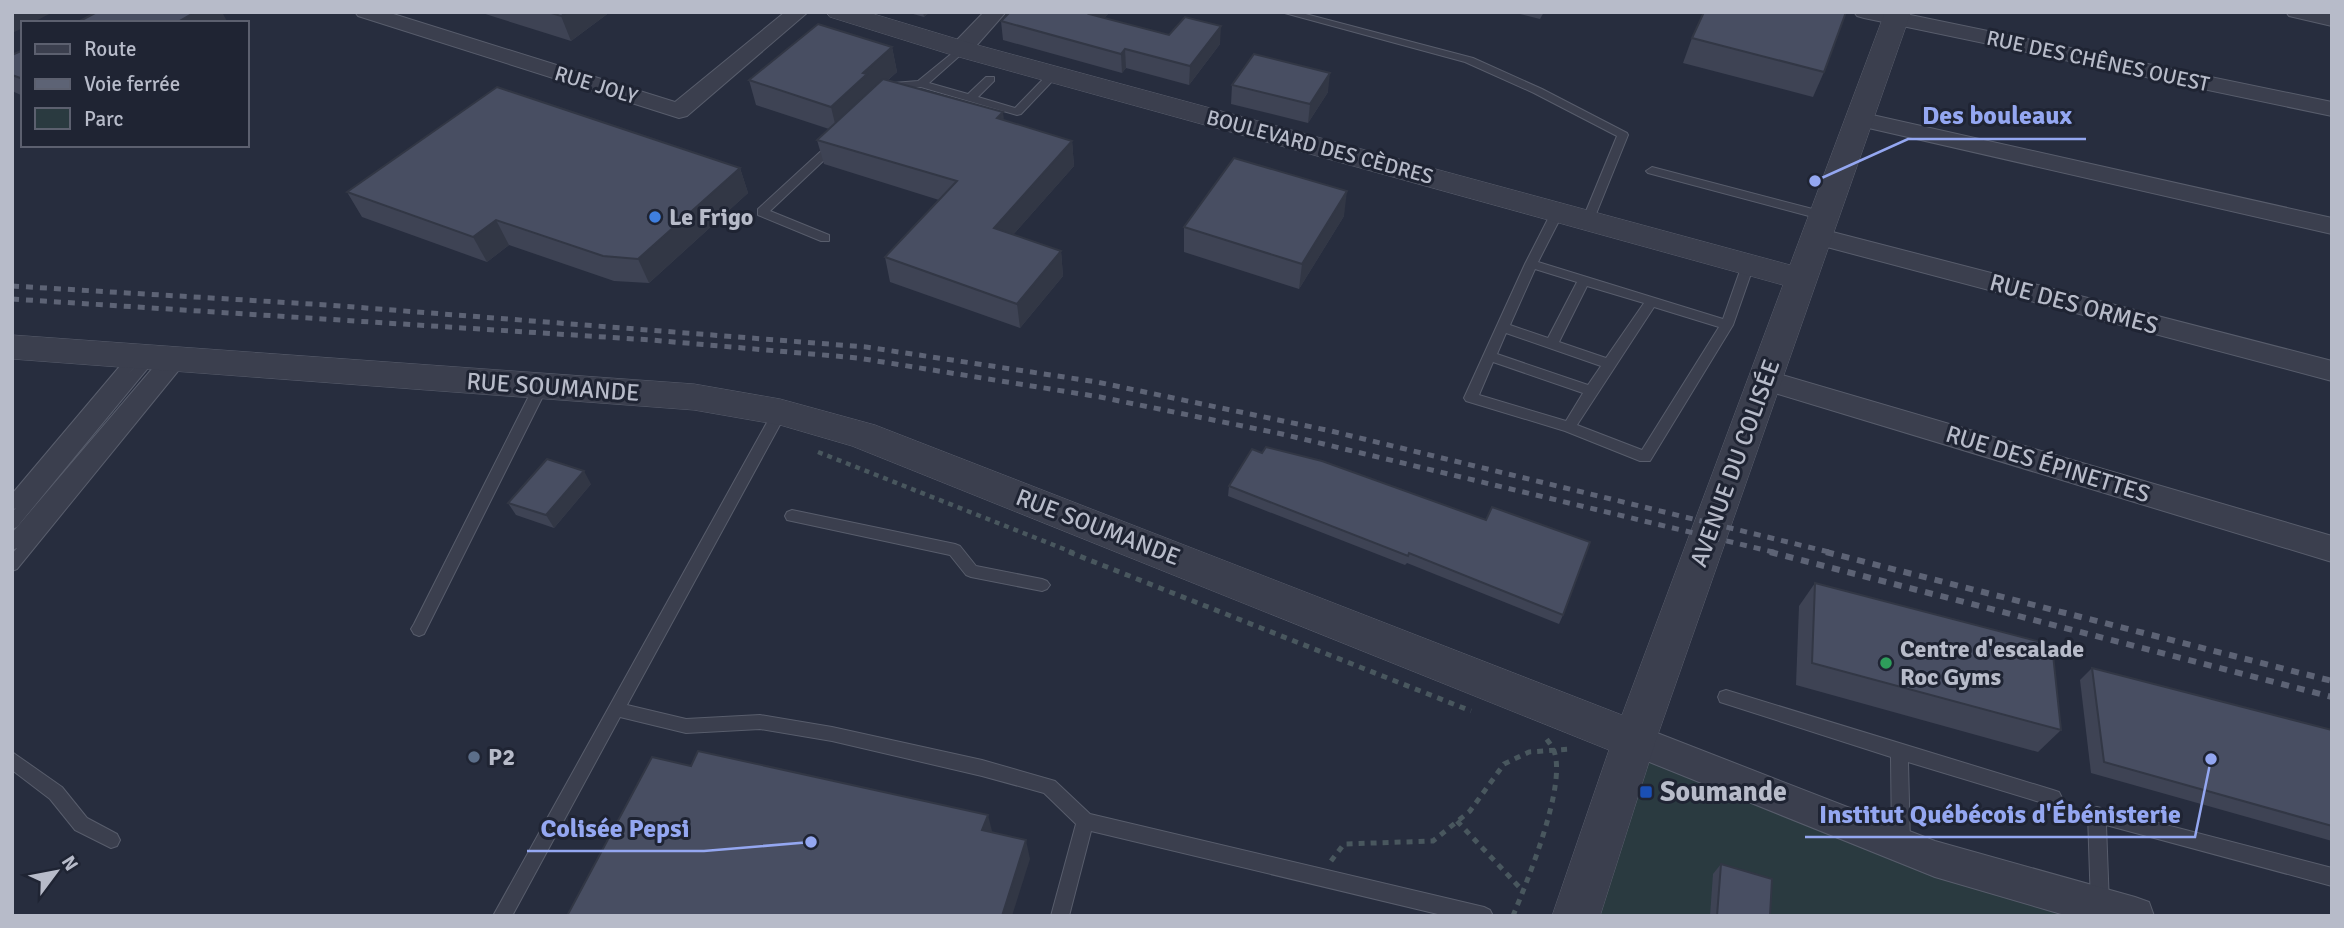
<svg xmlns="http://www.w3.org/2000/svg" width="2344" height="928" font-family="Signika,sans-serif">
<rect width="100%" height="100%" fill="#272d3e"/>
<!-- green -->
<polygon fill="#2a3a40" points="1634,740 2106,916 1576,916"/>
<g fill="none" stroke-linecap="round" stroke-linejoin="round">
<defs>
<g id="service">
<polygon points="1281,12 1298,12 1473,58 1542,89 1627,133 1628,135 1592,224 1588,225 1582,221 1617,136 1534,93 1465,62"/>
<polygon points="961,46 966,49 965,51 929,83 968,94 986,77 994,77 994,81 978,97 1015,108 1050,72 1054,71 1059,74 1021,114 1017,115 921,87 900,88 890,95 885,92 893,83 918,81"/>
<polygon points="835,141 839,142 839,146 770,211 829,235 829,241 821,241 758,215 758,209 831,142"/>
<polygon points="1652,167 1828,213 1830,216 1824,220 1648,173 1646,171"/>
<path d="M 1557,209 L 1563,213 L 1538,262 L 1723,319 L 1742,265 L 1748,261 L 1754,265 L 1733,325 L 1650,461 L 1640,461 L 1565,431 L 1466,401 L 1464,398 L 1525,264 L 1551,213 ZM 1535,269 L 1577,282 L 1548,338 L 1510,325 ZM 1587,286 L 1644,303 L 1606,358 L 1559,342 ZM 1654,307 L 1719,327 L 1642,450 L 1577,425 ZM 1506,333 L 1601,366 L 1588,385 L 1497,354 ZM 1493,362 L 1583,393 L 1566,421 L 1479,395 Z"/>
<polygon points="136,351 143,356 127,376 145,354 150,352 157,357 17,527 12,529 12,512 16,508 12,510 12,494 131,353"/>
<polygon points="168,354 174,358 180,355 185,357 187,360 17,569 12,571 12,554 17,548 12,550 12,533 163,356"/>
<polygon points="541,381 548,386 424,634 419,636 414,634 411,629 414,624 534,386"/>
<polygon points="780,407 787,412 627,705 686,719 760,715 832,727 982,760 1055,781 1090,814 1484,907 1490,910 1493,916 1446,916 1091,831 1069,916 1051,916 1076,824 1044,793 982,776 832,741 760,729 686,733 620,717 512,916 493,916 775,408"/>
<polygon points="792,510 955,544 960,546 976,566 1042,579 1047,581 1050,585 1047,589 1042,591 971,577 966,575 950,555 787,520 785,516 787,512"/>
<polygon points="1726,690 2053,790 2059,792 2062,798 2059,804 2053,806 1908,762 1910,844 1907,850 1901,852 1895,850 1892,844 1891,757 1720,702 1718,697 1720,692"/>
<polygon points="12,752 62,787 87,818 117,834 120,840 117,846 111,848 75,830 50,799 12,770"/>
<polygon points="2097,807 2332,868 2332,886 2106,825 2109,905 2106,911 2100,914 2094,911 2091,905 2088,815 2091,809"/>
</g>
<g id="minor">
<polygon points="355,12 387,12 675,102 785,12 808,12 687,116 679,118 358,16"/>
<polygon points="984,12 1006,12 969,54 953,54 950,49 953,44"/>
<polygon points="1854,12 1896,12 2332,102 2332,116 1864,18 1857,16"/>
<polygon points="2286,12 2332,14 2332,26 2289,16"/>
<polygon points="1859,112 2332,218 2332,234 1851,124 1847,119 1851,114"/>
<polygon points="1817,228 2332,361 2332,381 1808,242 1804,236 1808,230"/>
<polygon points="1765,370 2332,536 2332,562 1755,387 1751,380 1755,373"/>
<polygon points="1634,724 1935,841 2135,897 2149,902 2154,916 2068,916 1935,877 1622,751 1616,740 1622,729"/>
</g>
<polygon id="tertiary" points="826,12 867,12 970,43 1790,265 1885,12 1911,12 1656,740 1600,916 1552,916 1609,750 852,446 780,425 694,410 12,359 12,335 694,384 780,399 875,425 1622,715 1783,285 952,55 830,17"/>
</defs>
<!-- service casing -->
<use href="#service" stroke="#585d6c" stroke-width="2"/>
<!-- minor casing -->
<use href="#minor" stroke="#585d6c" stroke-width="2"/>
<!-- tertiary casing -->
<use href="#tertiary" stroke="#585d6c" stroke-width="1"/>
<!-- path-far1 -->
<polyline stroke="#49575e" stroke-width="4.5" stroke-dasharray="5 5" stroke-linecap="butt" points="818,452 1074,553"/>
<!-- path -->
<g stroke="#49575e" stroke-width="5" stroke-dasharray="6 6" stroke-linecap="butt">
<polyline points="1069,552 1471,711"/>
<polyline points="1457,821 1523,891"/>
<polyline points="1331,861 1344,844 1433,841 1470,811 1504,764 1529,752 1571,749"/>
<path d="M 1513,916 C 1527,881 1567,786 1554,751 C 1552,746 1548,741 1545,737"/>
</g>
<!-- service -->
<use href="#service" fill="#3b3f4e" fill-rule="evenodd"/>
<!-- minor -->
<use href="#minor" fill="#3b3f4e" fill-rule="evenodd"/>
<!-- tertiary -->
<use href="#tertiary" fill="#3b3f4e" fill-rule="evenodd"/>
<!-- rail-far1 -->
<g stroke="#5d6375" stroke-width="5" stroke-dasharray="7 7" stroke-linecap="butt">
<polyline points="12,286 328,305 866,347 1097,382 1331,431 1833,553"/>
<polyline points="12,299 651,340 858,358 1100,397 1282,434 1777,553"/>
</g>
<!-- rail -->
<g stroke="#5d6375" stroke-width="6" stroke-dasharray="8 8" stroke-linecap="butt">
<polyline points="1770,552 2332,697"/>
<polyline points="1826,552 2332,681"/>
</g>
</g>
<!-- wall -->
<g fill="#3e4354">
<polygon points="479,12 610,12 571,41"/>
<polygon points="906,12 930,12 924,17"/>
<polygon points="1010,12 1110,12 1104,18 1169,35 1220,44 1189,85 1126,68 1122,73 1003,40 1001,21"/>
<polygon points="1512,12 1544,12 1540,19"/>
<polygon points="1692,38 1824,72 1813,97 1683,63"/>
<polygon points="892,47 897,72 888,80 1004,120 1072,141 1074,166 1013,235 1061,251 1063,276 1020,328 890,282 885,257 939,200 824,164 817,140 829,129 756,105 749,80"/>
<polygon points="23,50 23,96 12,91 12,55"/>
<polygon points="1232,85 1328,92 1308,123 1231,104"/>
<polygon points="740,168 748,193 649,283 614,281 509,245 487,262 362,217 347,192"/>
<polygon points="1344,216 1299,289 1184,252 1184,227"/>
<polygon points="1252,449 1563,615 1559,624 1407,563 1405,565 1228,496 1229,486"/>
<polygon points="591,484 554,528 516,515 508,503"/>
<polygon points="1815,583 2061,730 2038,752 1796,685 1799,606"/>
<polygon points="2092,668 2332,730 2332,841 2091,773 2080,680"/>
<polygon points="1721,864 1770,916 1710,916 1713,874"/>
</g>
<!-- shaded-wall -->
<g fill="#323745">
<polygon points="12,12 53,12 32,23 23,23 23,28 12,33"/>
<polygon points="195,12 222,12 228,23 176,23"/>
<polygon points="567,12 610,12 571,41 561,16"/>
<polygon points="923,12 930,12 924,17"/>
<polygon points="1091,12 1110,12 1090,33 1089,14"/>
<polygon points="1221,26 1220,44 1189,85 1190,66"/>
<polygon points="892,47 897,72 871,94 837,132 831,107 863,73"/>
<polygon points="1125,49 1126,68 1122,73 1121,54"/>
<polygon points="1330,73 1328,92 1308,123 1310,104"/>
<polygon points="1003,112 1006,137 997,118"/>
<polygon points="1072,141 1074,166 997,253 994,228"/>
<polygon points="740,168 748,193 649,283 638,259"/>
<polygon points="1347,191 1344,216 1299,289 1302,264"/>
<polygon points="496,220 509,245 487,262 473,237"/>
<polygon points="1061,251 1063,276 1020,328 1017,304"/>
<polygon points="584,471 591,484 554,528 546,515"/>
<polygon points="988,815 993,835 982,830"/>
<polygon points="1026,840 1030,859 1012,916 1002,916"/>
</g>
<!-- building -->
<g fill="#484e62" stroke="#323745" stroke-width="2">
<polygon points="97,12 195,12 176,23 76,23"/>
<polygon points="548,12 567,12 561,16"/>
<polygon points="1010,12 1091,12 1089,14 1169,35 1185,17 1221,26 1190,66 1125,49 1121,54 1001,21"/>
<polygon points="1704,12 1846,12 1824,72 1692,38"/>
<polygon points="818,24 892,47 863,73 867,74 831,107 749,80"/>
<polygon points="23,50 23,79 12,75 12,55"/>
<polygon points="1254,54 1330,73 1310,104 1232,85"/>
<polygon points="883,79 1003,112 997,118 1072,141 994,228 1061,251 1017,304 885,257 957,181 817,140"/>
<polygon points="497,87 740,168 638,259 603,256 496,220 473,237 347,192"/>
<polygon points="1234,158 1347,191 1302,264 1184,227"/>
<polygon points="1266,447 1322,461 1486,520 1492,507 1590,542 1563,615 1409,553 1408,556 1229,486 1252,449 1262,453"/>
<polygon points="547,459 584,471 546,515 508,503"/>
<polygon points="1815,583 2052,645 2061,730 1812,663"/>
<polygon points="2092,668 2332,730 2332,826 2104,762"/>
<polygon points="698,751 988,815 982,830 1026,840 1002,916 567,916 652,757 691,766"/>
<polygon points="1721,864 1772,879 1770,916 1717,916"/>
</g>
<!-- markers -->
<circle fill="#3f7fe0" stroke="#1f2433" stroke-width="2.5" cx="655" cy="217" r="7"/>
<circle fill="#2e9e5b" stroke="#1f2433" stroke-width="2.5" cx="1886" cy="663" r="7"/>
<circle fill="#5c6f8a" stroke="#1f2433" stroke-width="2.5" cx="474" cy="757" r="7"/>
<rect fill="#1a4fb4" stroke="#1f2433" stroke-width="2.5" x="1639" y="785" width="14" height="14" rx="3.5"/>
<g text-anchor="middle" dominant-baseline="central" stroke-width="6" stroke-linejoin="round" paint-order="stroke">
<!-- far-street labels -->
<g font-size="21" fill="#b7bbc9" stroke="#1f2433">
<text transform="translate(2098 61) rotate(12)">RUE DES CHÊNES OUEST</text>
<text transform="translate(596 85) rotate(17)">RUE JOLY</text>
<text transform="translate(1320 147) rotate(15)">BOULEVARD DES CÈDRES</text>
</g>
<!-- poi labels -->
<g font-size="24" font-weight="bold" fill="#b7bbc9" stroke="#1f2433" text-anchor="start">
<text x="669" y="217">Le Frigo</text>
<text x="1900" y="649">Centre d'escalade<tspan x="1900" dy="28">Roc Gyms</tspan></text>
<text x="488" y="757">P2</text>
</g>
<!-- street labels -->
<g font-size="24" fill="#b7bbc9" stroke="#1f2433">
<text transform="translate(2074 304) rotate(15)">RUE DES ORMES</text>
<text transform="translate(553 387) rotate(4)">RUE SOUMANDE</text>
<text transform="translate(1735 463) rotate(-70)">AVENUE DU COLISÉE</text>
<text transform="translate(2048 464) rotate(17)">RUE DES ÉPINETTES</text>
<text transform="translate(1098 527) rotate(21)">RUE SOUMANDE</text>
</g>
<!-- near-poi labels -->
<g font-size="28" font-weight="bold" fill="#b7bbc9" stroke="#1f2433" text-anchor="start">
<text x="1660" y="792">Soumande</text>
</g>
</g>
<!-- callouts -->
<path fill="none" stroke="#94a7f1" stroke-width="2.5" d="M1815 181L1908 139H2086M2211 759L2195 837H1805M811 842L704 851H527"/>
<g fill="#94a7f1" stroke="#1f2433" stroke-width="2.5">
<circle cx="1815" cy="181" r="7"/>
<circle cx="2211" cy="759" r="7"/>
<circle cx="811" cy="842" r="7"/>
</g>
<g font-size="26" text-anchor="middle" font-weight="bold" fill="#94a7f1" stroke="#1f2433" stroke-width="6" stroke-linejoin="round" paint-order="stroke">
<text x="1997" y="124">Des bouleaux</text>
<text x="2000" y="823">Institut Québécois d'Ébénisterie</text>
<text x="615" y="837">Colisée Pepsi</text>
</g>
<!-- border -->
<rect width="2344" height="928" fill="none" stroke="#b7bbc9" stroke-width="28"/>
<!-- legend -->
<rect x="21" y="21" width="228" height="126" fill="#1f2433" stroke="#5c606f" stroke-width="2"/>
<rect x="35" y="44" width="35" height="10" fill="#3b3f4e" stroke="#5c606f" stroke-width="2"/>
<text x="84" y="56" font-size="21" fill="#b7bbc9">Route</text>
<rect x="35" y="79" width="35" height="10" fill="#5d6375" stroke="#5c606f" stroke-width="2"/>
<text x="84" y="91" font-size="21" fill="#b7bbc9">Voie ferrée</text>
<rect x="35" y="108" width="35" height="21" fill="#2a3a40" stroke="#5c606f" stroke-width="2"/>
<text x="84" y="126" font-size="21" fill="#b7bbc9">Parc</text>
<!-- north arrow -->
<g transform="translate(56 872) rotate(58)" stroke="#1f2433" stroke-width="5" paint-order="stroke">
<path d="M0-5L12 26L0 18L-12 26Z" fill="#b7bbc9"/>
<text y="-10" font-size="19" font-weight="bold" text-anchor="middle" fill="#b7bbc9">N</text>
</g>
</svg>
